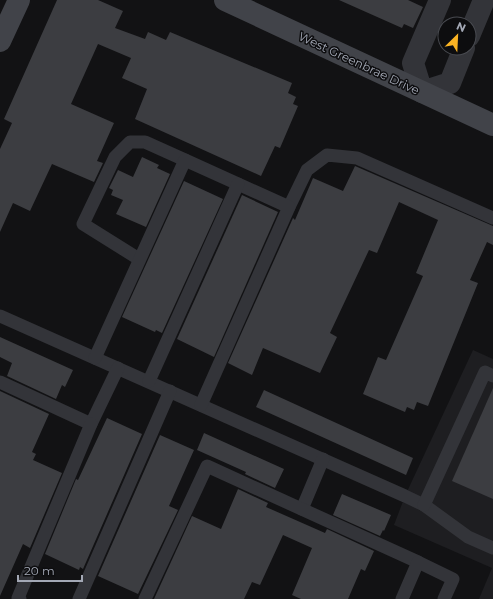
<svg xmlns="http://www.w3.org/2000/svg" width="493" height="599" font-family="Montserrat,sans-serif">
<rect width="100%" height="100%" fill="#121214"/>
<!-- built -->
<polygon fill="#1e1e21" points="473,350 493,359 493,599 479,599 492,568 394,525 405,496"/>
<!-- building -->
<g fill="#3c3d41">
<polygon points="57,0 98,0 123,11 115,28 145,39 148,32 166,40 170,32 292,83 288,93 296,97 293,104 298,106 280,148 275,146 261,176 135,119 147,89 122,78 131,58 98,44 71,104 114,123 97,161 103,163 94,182 52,164 30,211 13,203 0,232 0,149 12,123 4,119"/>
<polygon points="339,0 408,0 423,7 413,28 404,24 402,28"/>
<polygon points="142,157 159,165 157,168 170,174 146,227 116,214 123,200 111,195 113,190 109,188 118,170 133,177"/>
<polygon points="355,166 493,226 493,245 487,242 470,280 478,283 428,406 417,402 414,410 407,407 405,412 363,394 378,357 386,360 423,276 416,273 438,220 399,202 377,253 369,250 330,333 337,337 320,373 263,348 252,375 228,363 293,218 295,220 313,178 343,191"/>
<polygon points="184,181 223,199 162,333 156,330 155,332 122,317"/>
<polygon points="242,195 278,212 214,357 177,339"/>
<polygon points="0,337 73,370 65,387 62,385 56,399 7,376 12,363 0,357"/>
<polygon points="493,388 493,499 452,481"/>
<polygon points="264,390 413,458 406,475 256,407"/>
<polygon points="0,391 49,414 32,452 36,454 33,460 62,473 30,548 23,544 0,596"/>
<polygon points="107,418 142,434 83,569 80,567 79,570 45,554 76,479 78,480"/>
<polygon points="204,433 284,469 275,488 245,474 246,472 197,450"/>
<polygon points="160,435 194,450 169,506 178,510 138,594 98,576"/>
<polygon points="238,489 268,503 266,507 325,533 327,529 374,551 365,571 361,569 348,599 301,599 292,595 312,548 283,535 260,585 252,582 244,599 154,599 192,516 221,529"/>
<polygon points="342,494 391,515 384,531 383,530 380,536 333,515"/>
</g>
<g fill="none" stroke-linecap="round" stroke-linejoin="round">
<!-- lane -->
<g stroke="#333439" stroke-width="13">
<polyline points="289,207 307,170 327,155 357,158 493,218"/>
<polyline points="139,259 83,224 115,157 130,142 145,142 185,160"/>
<polyline points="0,316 405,496 424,505 468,537 493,548"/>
<polyline points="95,358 185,160 289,207 201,405"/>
<polyline points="149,381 238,184"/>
<polyline points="0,382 91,424 118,368"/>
<polyline points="424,505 485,372 493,376"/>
<polyline points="302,509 323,459"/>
<polyline points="20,599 18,598 91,424"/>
<polyline points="79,599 170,391"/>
<polyline points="145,599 207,466 418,562"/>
<polyline points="402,599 418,562 453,579 444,599"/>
</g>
<!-- street -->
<g stroke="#333439" stroke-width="22">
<polyline points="440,0 413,63 422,92 450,83 464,48"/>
<polyline points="469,36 484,0"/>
</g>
<!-- secondary -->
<g stroke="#414349" stroke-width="22">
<polyline points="225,0 493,125"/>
<polyline points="0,41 19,0"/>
</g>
</g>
<g text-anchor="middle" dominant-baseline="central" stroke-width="3" stroke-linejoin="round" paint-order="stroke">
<!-- street labels -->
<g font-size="12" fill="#a3a8b5" stroke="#0d0d0f">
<text transform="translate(359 63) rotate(25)">West Greenbrae Drive</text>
</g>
</g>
<!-- north arrow -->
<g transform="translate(457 36) rotate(24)"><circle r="19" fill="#0d0d0f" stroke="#494b51"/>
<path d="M0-3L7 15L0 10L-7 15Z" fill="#fab323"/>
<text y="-6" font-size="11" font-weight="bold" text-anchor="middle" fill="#a3a8b5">N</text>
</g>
<!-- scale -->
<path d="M18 575v6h64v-6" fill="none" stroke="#a3a8b5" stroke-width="2"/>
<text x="24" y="575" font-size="12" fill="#a3a8b5" stroke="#0d0d0f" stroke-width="3" paint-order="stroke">20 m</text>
</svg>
